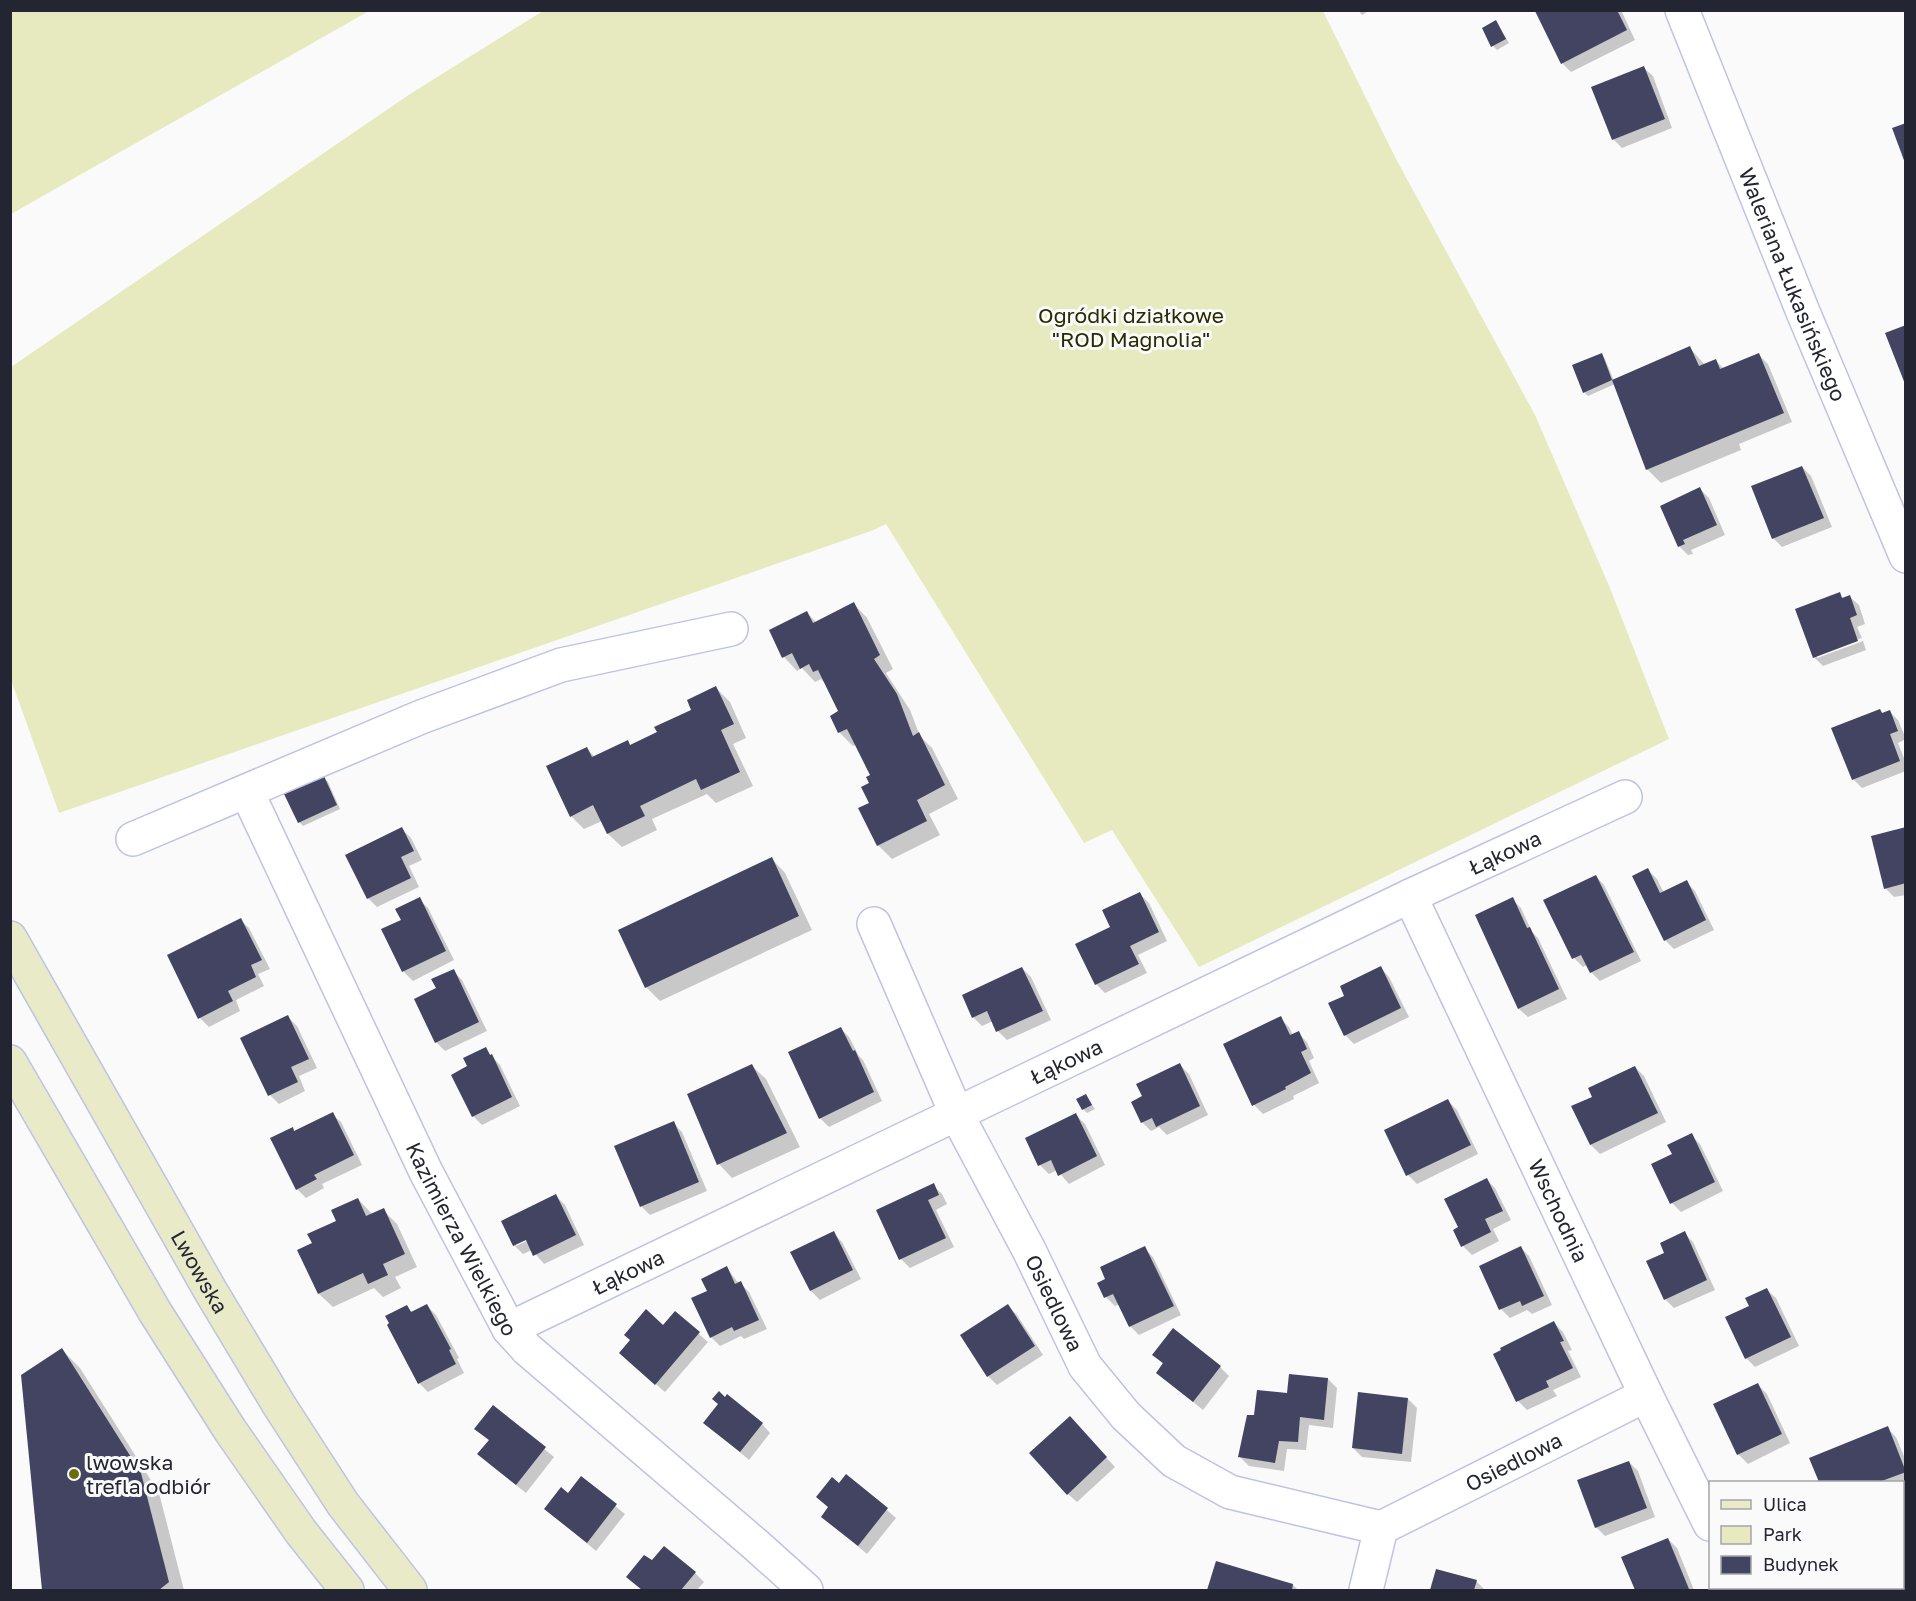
<svg xmlns="http://www.w3.org/2000/svg" width="1916" height="1601" font-family="'Golos Text',sans-serif">
<rect width="100%" height="100%" fill="#fafafa"/>
<!-- green -->
<g fill="#e7eabf">
<polygon points="11,10 369,10 369,11 11,214"/>
<polygon points="1323,11 1395,157 1535,415 1610,588 1669,739 1199,967 1112,830 1084,843 886,524 871,531 59,813 11,680 11,367 410,94 543,11"/>
</g>
<!-- shadow -->
<g fill="#0003" fill-rule="evenodd">
<polygon points="1358,10 1370,10 1362,15"/>
<polygon points="1540,10 1621,10 1635,40 1571,72 1562,63"/>
<polygon points="1496,22 1509,43 1497,50 1493,46"/>
<polygon points="1644,68 1653,76 1672,128 1622,148 1613,139"/>
<polygon points="1690,348 1705,365 1716,361 1724,369 1759,355 1768,364 1792,422 1739,444 1741,450 1661,483 1647,469 1615,384 1588,396 1584,392 1601,355 1605,359 1614,381"/>
<polygon points="1802,467 1811,476 1832,527 1782,547 1773,538"/>
<polygon points="1700,489 1709,498 1725,535 1691,550 1693,554 1688,555 1679,546"/>
<polygon points="1839,594 1844,599 1850,597 1859,605 1865,624 1857,627 1862,638 1817,654 1817,658 1863,641 1866,650 1823,666 1814,657"/>
<polygon points="854,604 867,618 893,669 886,673 910,710 920,736 932,748 958,799 929,814 940,835 892,859 878,845 860,809 871,804 872,775 857,744 853,746 839,732 840,712 826,684 821,679 815,682 802,668 797,671 784,657 771,631 806,612 817,623"/>
<polygon points="716,688 730,702 746,738 733,744 753,786 716,803 707,794 652,819 657,830 622,847 608,834 602,821 584,829 571,816 587,749 595,757 627,742 631,746 659,733 693,711"/>
<polygon points="1889,711 1898,720 1906,739 1898,743 1906,763 1906,771 1862,788 1853,779 1883,714"/>
<polygon points="323,778 328,782 340,809 303,826 299,822"/>
<polygon points="402,829 411,838 422,860 409,866 419,887 377,907 368,898 347,856"/>
<polygon points="1906,829 1906,895 1894,897 1885,888"/>
<polygon points="772,859 785,873 812,930 660,1001 646,987"/>
<polygon points="1648,870 1657,879 1664,893 1686,882 1695,891 1714,930 1674,949 1665,940"/>
<polygon points="1596,876 1604,885 1641,961 1600,981 1591,972 1587,965 1583,967 1574,958"/>
<polygon points="1140,894 1149,903 1167,941 1138,955 1147,973 1105,993 1096,984 1112,928"/>
<polygon points="419,899 428,908 454,960 413,981 404,972 383,930 403,921"/>
<polygon points="1512,899 1521,908 1532,932 1538,938 1567,999 1528,1017 1519,1009"/>
<polygon points="240,920 249,928 270,969 258,974 264,986 236,1000 240,1011 209,1027 200,1018"/>
<polygon points="1022,968 1031,977 1051,1020 1007,1040 998,1031 993,1021 982,1026 973,1017"/>
<polygon points="1381,968 1389,977 1409,1017 1354,1044 1345,1035 1346,996"/>
<polygon points="453,971 462,980 487,1031 445,1051 436,1042 438,989"/>
<polygon points="288,1017 297,1026 317,1068 299,1076 305,1091 279,1104 270,1095"/>
<polygon points="1280,1018 1289,1027 1293,1035 1298,1033 1307,1042 1314,1058 1309,1061 1319,1083 1293,1096 1294,1099 1263,1114 1254,1105"/>
<polygon points="840,1028 849,1037 859,1056 863,1060 882,1101 829,1127 820,1118"/>
<polygon points="485,1049 500,1065 520,1106 482,1125 473,1116 468,1067"/>
<polygon points="1180,1065 1189,1074 1208,1115 1167,1135 1159,1127 1151,1131 1142,1122 1144,1097"/>
<polygon points="752,1066 766,1079 800,1147 732,1178 719,1164 689,1094"/>
<polygon points="1635,1067 1644,1076 1666,1122 1600,1154 1591,1145 1573,1107 1594,1097"/>
<polygon points="1086,1096 1095,1109 1087,1113 1083,1109"/>
<polygon points="1448,1101 1457,1110 1478,1154 1417,1184 1408,1175"/>
<polygon points="332,1114 341,1122 362,1165 322,1184 324,1188 306,1198 297,1189 292,1129 295,1132"/>
<polygon points="1076,1115 1085,1124 1105,1165 1069,1184 1057,1170 1049,1174 1040,1165"/>
<polygon points="673,1123 682,1132 707,1191 650,1215 641,1206"/>
<polygon points="1691,1135 1700,1144 1723,1191 1681,1212 1672,1203 1674,1155"/>
<polygon points="1486,1179 1495,1188 1511,1220 1493,1229 1499,1241 1472,1255 1463,1246 1460,1228"/>
<polygon points="933,1185 942,1194 947,1204 936,1210 954,1247 910,1268 901,1259"/>
<path d="M 556,1196 L 565,1205 L 584,1245 L 544,1264 L 532,1250 L 523,1254 L 514,1245 L 503,1222 ZM 532,1235 L 533,1238 L 516,1246 L 516,1243 Z"/>
<polygon points="358,1199 373,1215 383,1210 397,1224 417,1267 395,1277 401,1288 383,1297 374,1288 333,1307 319,1294 314,1244"/>
<polygon points="833,1233 842,1242 861,1279 820,1300 811,1291"/>
<polygon points="1684,1233 1693,1242 1715,1290 1674,1308 1665,1299 1648,1262 1666,1254"/>
<polygon points="1520,1247 1529,1256 1552,1305 1532,1314 1527,1310 1510,1318 1501,1309"/>
<polygon points="1144,1248 1153,1257 1181,1315 1139,1335 1130,1326 1119,1304 1115,1306 1106,1297 1099,1284 1107,1280"/>
<polygon points="727,1268 739,1284 740,1283 749,1292 767,1329 744,1339 741,1336 720,1346 711,1337 709,1292"/>
<polygon points="1767,1290 1776,1298 1799,1346 1755,1367 1746,1358 1751,1306"/>
<polygon points="427,1306 436,1315 459,1358 457,1359 464,1373 428,1392 419,1383 407,1307 413,1313"/>
<polygon points="1008,1306 1017,1315 1043,1355 997,1385 988,1376"/>
<polygon points="675,1313 708,1342 665,1392 630,1362"/>
<polygon points="1554,1323 1563,1332 1572,1350 1568,1351 1581,1377 1553,1390 1557,1396 1527,1410 1518,1401"/>
<polygon points="62,1350 80,1368 159,1493 184,1590 44,1590 23,1376"/>
<polygon points="1154,1355 1220,1367 1229,1376 1203,1410 1158,1373 1164,1365"/>
<polygon points="1328,1379 1337,1388 1333,1428 1309,1425 1306,1450 1287,1449 1284,1471 1249,1466 1240,1457 1256,1417 1288,1395"/>
<polygon points="1758,1385 1767,1394 1790,1443 1748,1464 1739,1455 1715,1405"/>
<polygon points="1408,1399 1417,1408 1411,1462 1362,1457 1353,1448"/>
<polygon points="493,1407 554,1457 526,1493 488,1463 490,1441 476,1429"/>
<polygon points="705,1423 762,1424 770,1433 749,1460"/>
<polygon points="1078,1427 1115,1467 1077,1502 1068,1494"/>
<polygon points="1887,1428 1896,1437 1906,1461 1906,1484 1820,1482 1811,1459"/>
<polygon points="1629,1462 1638,1471 1655,1517 1605,1536 1596,1527"/>
<polygon points="847,1476 896,1518 867,1554 823,1517 829,1508 818,1497 840,1485"/>
<polygon points="581,1478 625,1514 596,1551 546,1509 568,1495"/>
<polygon points="1668,1539 1677,1548 1694,1590 1637,1590 1623,1557"/>
<polygon points="652,1563 695,1573 704,1582 697,1590 643,1590 628,1577"/>
<polygon points="1217,1563 1293,1585 1298,1590 1209,1590"/>
<polygon points="1437,1571 1476,1581 1485,1590 1432,1590"/>
<polygon points="1805,1588 1863,1588 1864,1590 1806,1590"/>
</g>
<!-- building -->
<g fill="#424461">
<polygon points="1537,10 1617,10 1627,30 1561,64 1535,11"/>
<polygon points="1496,20 1506,39 1491,47 1482,28"/>
<polygon points="1644,66 1665,119 1612,140 1591,87"/>
<polygon points="1906,123 1906,163 1905,163 1892,128"/>
<polygon points="1906,325 1906,384 1905,384 1885,333"/>
<polygon points="1690,346 1699,366 1716,359 1720,369 1759,353 1784,413 1646,470 1612,380"/>
<polygon points="1602,353 1612,380 1583,393 1572,365"/>
<polygon points="1802,466 1824,518 1772,539 1751,486"/>
<polygon points="1700,487 1717,525 1683,540 1685,544 1678,547 1660,506"/>
<polygon points="1840,592 1842,598 1850,595 1857,615 1850,618 1858,641 1813,658 1795,609"/>
<polygon points="854,602 880,655 874,659 897,694 913,736 919,732 945,785 917,800 927,821 877,846 858,808 869,803 861,787 869,783 866,777 870,775 847,729 838,733 830,716 838,711 818,670 813,672 809,664 800,669 792,653 782,658 769,630 807,611 813,623"/>
<polygon points="716,686 734,724 721,730 740,772 701,790 696,779 640,806 645,816 607,834 593,805 570,817 546,766 587,747 592,757 628,740 630,745 657,732 654,727 691,710 687,700"/>
<polygon points="1880,709 1882,713 1890,710 1898,731 1890,734 1900,761 1852,780 1831,728"/>
<polygon points="324,776 337,805 298,823 284,794"/>
<polygon points="402,827 414,851 401,857 411,878 367,899 345,855"/>
<polygon points="1906,827 1906,883 1884,889 1871,836"/>
<polygon points="772,857 799,916 645,988 618,930"/>
<polygon points="1648,868 1660,893 1687,880 1706,920 1664,941 1632,876"/>
<polygon points="1596,875 1634,952 1590,973 1581,955 1572,959 1543,900"/>
<polygon points="1140,892 1159,932 1130,946 1139,964 1095,985 1075,944 1110,927 1102,910"/>
<polygon points="420,897 446,951 402,972 381,929 401,920 395,909"/>
<polygon points="1513,897 1527,928 1530,927 1559,989 1518,1009 1475,915"/>
<polygon points="241,918 262,960 251,965 256,977 228,991 233,1001 198,1019 167,955"/>
<polygon points="1381,966 1401,1008 1344,1036 1328,1003 1344,996 1340,986"/>
<polygon points="1022,967 1043,1011 996,1032 987,1011 972,1018 962,995"/>
<polygon points="454,969 479,1022 435,1043 414,999 436,988 431,979"/>
<polygon points="288,1015 309,1059 291,1067 298,1082 268,1096 240,1038"/>
<polygon points="1281,1016 1290,1035 1299,1031 1307,1049 1301,1052 1311,1073 1285,1087 1286,1089 1252,1106 1223,1044"/>
<polygon points="841,1027 853,1051 855,1050 874,1092 819,1119 788,1052"/>
<polygon points="486,1047 490,1055 492,1054 512,1097 472,1117 451,1075 467,1066 463,1058"/>
<polygon points="1180,1063 1200,1106 1156,1127 1152,1118 1141,1123 1131,1102 1142,1096 1136,1084"/>
<polygon points="752,1064 787,1133 717,1165 687,1094"/>
<polygon points="1635,1066 1658,1113 1590,1145 1571,1106 1592,1097 1588,1088"/>
<polygon points="1086,1094 1092,1105 1082,1110 1076,1099"/>
<polygon points="1448,1099 1471,1145 1406,1176 1384,1130"/>
<polygon points="333,1112 354,1155 314,1175 317,1179 296,1190 270,1138 293,1127 294,1131"/>
<polygon points="1076,1113 1097,1156 1058,1176 1051,1160 1038,1166 1025,1138"/>
<polygon points="674,1121 699,1182 640,1207 614,1146"/>
<polygon points="1692,1133 1715,1182 1670,1204 1651,1164 1672,1154 1667,1145"/>
<polygon points="1487,1178 1503,1211 1485,1219 1491,1232 1461,1247 1453,1230 1458,1227 1444,1199"/>
<polygon points="934,1183 939,1195 928,1200 946,1238 899,1260 876,1210"/>
<polygon points="556,1194 576,1235 533,1256 526,1240 513,1246 501,1221"/>
<polygon points="358,1198 366,1216 384,1208 405,1254 383,1264 388,1275 368,1284 363,1273 318,1294 297,1250 312,1243 307,1234 336,1221 331,1210"/>
<polygon points="834,1231 853,1270 810,1291 790,1252"/>
<polygon points="1685,1231 1707,1280 1664,1300 1646,1261 1664,1253 1660,1243"/>
<polygon points="1145,1246 1174,1306 1129,1327 1113,1294 1104,1298 1097,1283 1105,1279 1100,1267"/>
<polygon points="1521,1246 1544,1296 1522,1306 1520,1301 1499,1310 1479,1266"/>
<polygon points="727,1266 735,1284 741,1281 759,1320 734,1331 732,1327 710,1338 691,1298 707,1291 701,1279"/>
<polygon points="1767,1288 1791,1337 1745,1359 1725,1317 1749,1306 1745,1298"/>
<polygon points="427,1304 451,1349 449,1350 456,1364 418,1384 387,1325 389,1323 385,1316 407,1305 411,1312"/>
<polygon points="1008,1304 1035,1346 987,1377 960,1335"/>
<polygon points="646,1309 663,1325 675,1311 700,1332 655,1385 619,1353 630,1340 624,1335"/>
<polygon points="1554,1321 1564,1341 1560,1342 1573,1368 1546,1381 1549,1387 1516,1402 1493,1354 1501,1350 1500,1348"/>
<polygon points="1173,1328 1221,1366 1193,1402 1156,1373 1163,1363 1152,1355"/>
<polygon points="62,1348 141,1473 169,1582 159,1590 42,1590 21,1375"/>
<polygon points="1289,1374 1328,1378 1324,1420 1300,1417 1298,1442 1279,1441 1275,1463 1238,1457 1247,1415 1254,1415 1257,1390 1287,1393"/>
<polygon points="1758,1383 1782,1434 1737,1455 1713,1404"/>
<polygon points="719,1391 725,1397 727,1394 763,1423 740,1452 703,1423 718,1404 712,1399"/>
<polygon points="1358,1392 1408,1398 1402,1454 1352,1448"/>
<polygon points="493,1405 546,1447 516,1485 477,1454 489,1440 474,1429"/>
<polygon points="1070,1416 1107,1457 1067,1495 1029,1453"/>
<polygon points="1888,1426 1906,1472 1879,1482 1819,1482 1809,1458"/>
<polygon points="1629,1461 1647,1508 1595,1528 1577,1480"/>
<polygon points="846,1474 888,1508 858,1546 821,1517 828,1507 816,1497 832,1477 839,1483"/>
<polygon points="581,1476 617,1504 587,1543 544,1509 561,1487 568,1493"/>
<polygon points="1668,1538 1689,1589 1635,1590 1621,1557"/>
<polygon points="664,1546 696,1572 681,1590 642,1590 626,1577 644,1555 652,1560"/>
<polygon points="1216,1561 1293,1584 1292,1590 1207,1590"/>
<polygon points="1436,1569 1477,1580 1474,1590 1430,1590"/>
<polygon points="1803,1588 1854,1588 1846,1590 1805,1590"/>
</g>
<g fill="none" stroke-linecap="round" stroke-linejoin="round">
<defs>
<g id="minor">
<path id="s1" d="M 1682,10 L 1803,312 L 1906,556"/>
<path id="s2" d="M 247,792 L 426,1172 L 509,1329 L 527,1349 L 756,1545 L 806,1590"/>
<polyline points="133,839 421,717 561,665 731,629"/>
<path id="s3" d="M 1410,896 L 1646,1395 L 1710,1524"/>
<path id="s4" d="M 874,924 L 957,1115 L 1029,1250 L 1085,1366 L 1126,1416 L 1174,1461 L 1230,1492 L 1381,1528"/>
<path id="s5" d="M 509,1329 L 1410,896 L 1625,797"/>
<polyline points="1742,1588 1744,1590"/>
<path id="s6" d="M 1366,1590 L 1381,1528 L 1646,1395"/>
</g>
<g id="secondary">
<path id="s7" d="M 10,938 L 210,1290 L 279,1405 L 343,1504 L 410,1590"/>
<polyline points="10,1062 155,1312 230,1430 301,1532 347,1590"/>
</g>
</defs>
<!-- minor casing -->
<use href="#minor" stroke="#bfc2e5" stroke-width="36"/>
<!-- secondary casing -->
<use href="#secondary" stroke="#bfc2e5" stroke-width="36"/>
<!-- minor -->
<use href="#minor" stroke="#fff" stroke-width="33"/>
<!-- secondary -->
<use href="#secondary" stroke="#e9eac7" stroke-width="33"/>
</g>
<!-- markers -->
<circle fill="#6a6c0d" stroke="#fafafa" stroke-width="2" cx="74" cy="1474" r="6"/>
<g text-anchor="middle" dominant-baseline="central" stroke-width="6" stroke-linejoin="round" paint-order="stroke">
<!-- street labels -->
<g font-size="21" fill="#242532" stroke="#fafafa">
<text stroke="none"><textPath href="#s1" startOffset="296">Waleriana Łukasińskiego</textPath></text>
<text stroke="none"><textPath href="#s5" startOffset="1104">Łąkowa</textPath></text>
<text stroke="none"><textPath href="#s5" startOffset="618">Łąkowa</textPath></text>
<text stroke="none"><textPath href="#s3" startOffset="348">Wschodnia</textPath></text>
<text stroke="none"><textPath href="#s2" startOffset="496">Kazimierza Wielkiego</textPath></text>
<text stroke="none"><textPath href="#s7" startOffset="384">Lwowska</textPath></text>
<text stroke="none"><textPath href="#s5" startOffset="132">Łąkowa</textPath></text>
<text stroke="none"><textPath href="#s4" startOffset="420">Osiedlowa</textPath></text>
<text stroke="none"><textPath href="#s6" startOffset="212">Osiedlowa</textPath></text>
</g>
<!-- park labels -->
<g font-size="21" fill="#2b2b00" stroke="#fafafa">
<text x="1131" y="315">Ogródki działkowe<tspan x="1131" dy="24">"ROD Magnolia"</tspan></text>
</g>
<!-- poi labels -->
<g font-size="21" fill="#242532" stroke="#fafafa" text-anchor="start">
<text x="86" y="1462">lwowska<tspan x="86" dy="24">trefla odbiór</tspan></text>
</g>
</g>
<!-- border -->
<rect width="1916" height="1601" fill="none" stroke="#242532" stroke-width="24"/>
<!-- legend -->
<rect x="1709" y="1481" width="195" height="108" fill="#fafafa" stroke="#a4a5aa" stroke-width="1.5"/>
<rect x="1721" y="1500" width="30" height="9" fill="#e9eac7" stroke="#a4a5aa" stroke-width="1.5"/>
<text x="1763" y="1511" font-size="18" fill="#242532">Ulica</text>
<rect x="1721" y="1526" width="30" height="18" fill="#e7eabf" stroke="#a4a5aa" stroke-width="1.5"/>
<text x="1763" y="1541" font-size="18" fill="#242532">Park</text>
<rect x="1721" y="1556" width="30" height="18" fill="#424461" stroke="#a4a5aa" stroke-width="1.5"/>
<text x="1763" y="1571" font-size="18" fill="#242532">Budynek</text>
</svg>
